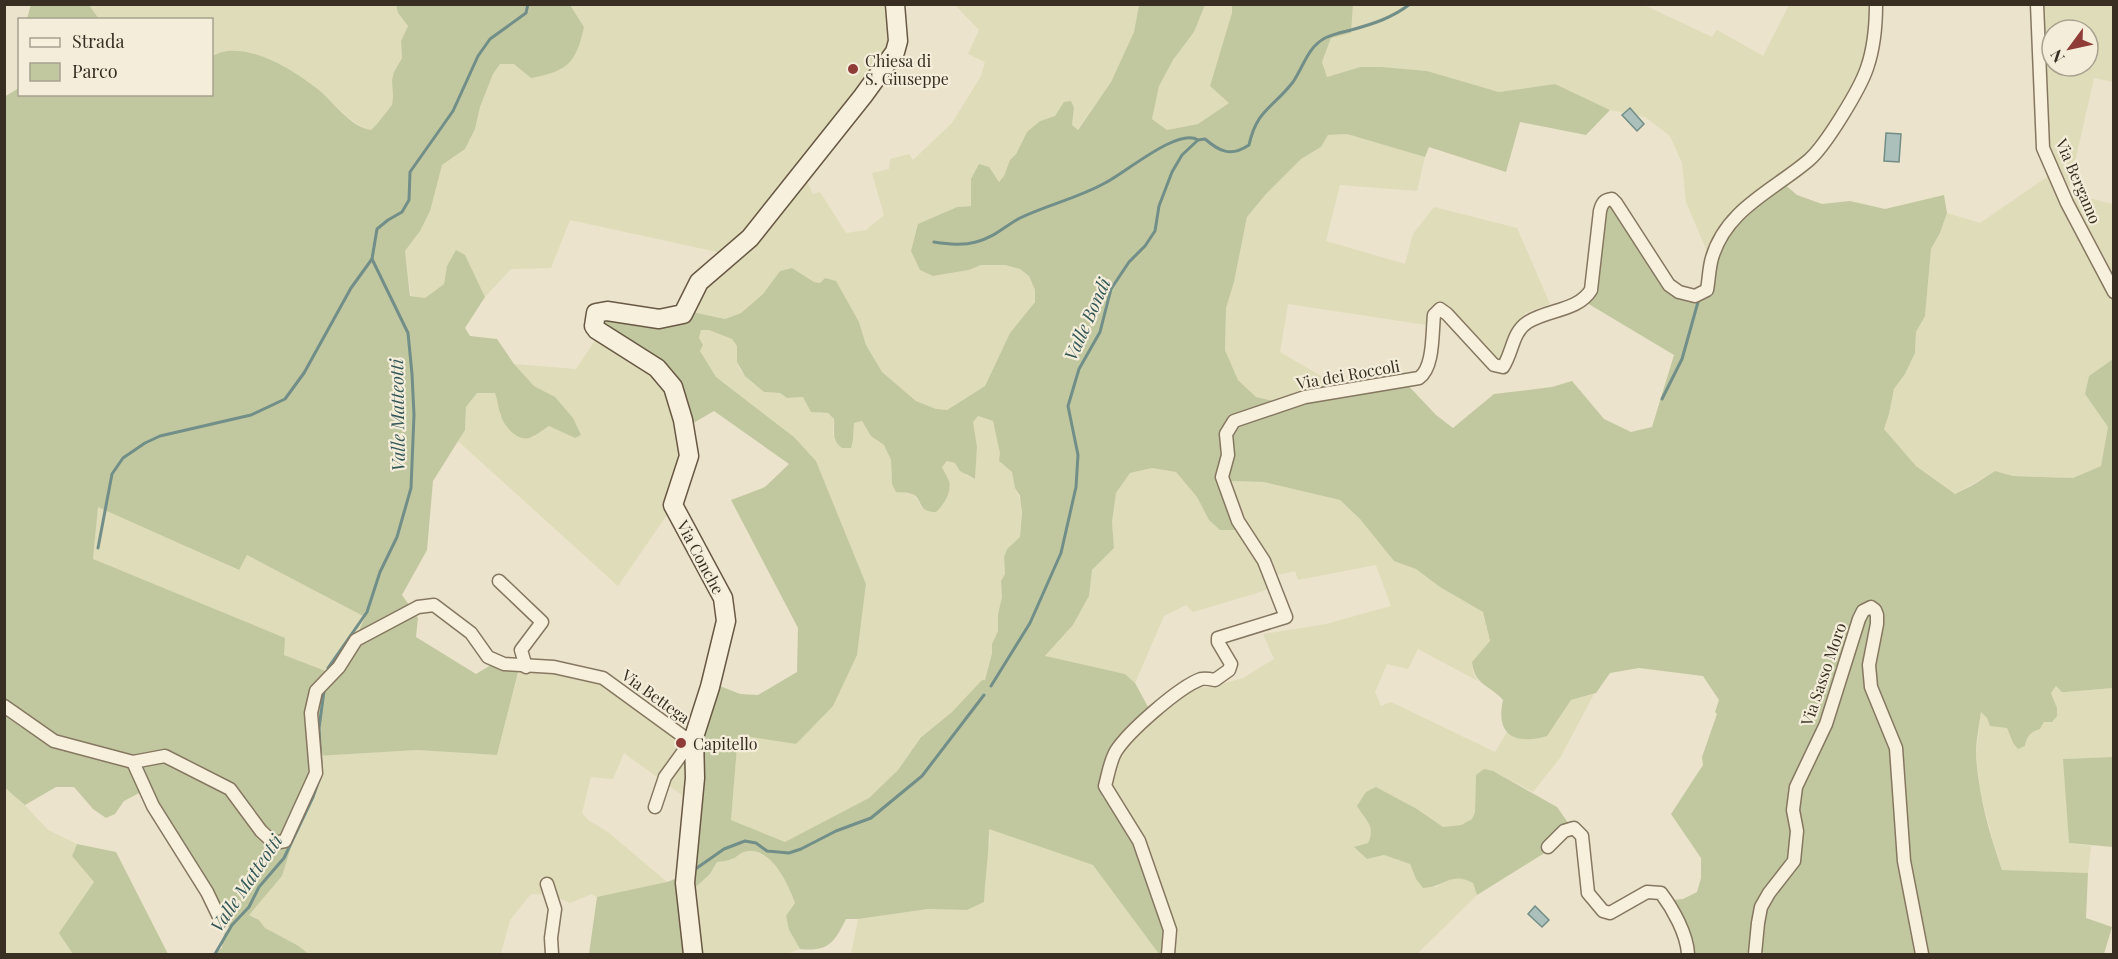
<svg xmlns="http://www.w3.org/2000/svg" width="2118" height="959" font-family="'Playfair Display',serif">
<rect width="100%" height="100%" fill="#ebe3cb"/>
<!-- farmland -->
<g fill="#dfdcb9" fill-rule="evenodd">
<polygon points="89,5 396,5 398,13 408,26 401,41 402,58 394,72 392,80 393,97 392,105 377,124 371,130 365,129 350,119 318,90 218,53 212,56 212,20 99,19"/>
<polygon points="570,5 895,5 895,47 800,167 813,194 820,192 846,233 866,230 884,215 872,173 889,169 890,159 909,154 913,160 952,123 981,76 985,62 968,54 979,30 955,5 1139,5 1134,32 1111,82 1077,130 1072,125 1074,108 1061,110 1055,116 1040,121 1023,139 1016,154 1010,160 1004,176 999,182 971,179 971,206 957,207 918,224 934,276 969,270 980,265 1005,265 1020,269 1029,276 1035,290 1035,302 1010,333 985,386 947,410 936,409 916,401 882,372 866,345 859,322 836,282 825,278 820,283 814,282 792,268 780,271 763,294 741,313 725,319 683,310 722,253 570,220 551,268 511,269 485,297 465,255 447,266 444,284 425,298 411,296 405,251 420,231 442,165 465,149 475,129 480,107 493,74 500,64 514,64 584,27"/>
<polygon points="1205,5 1232,5 1229,103 1198,124 1167,130 1152,119 1159,85 1173,60 1194,32"/>
<polygon points="1353,5 1646,5 1646,6 1712,37 1717,30 1763,56 1789,5 1876,5 1868,70 1828,141 1748,214 1735,228 1711,261 1686,202 1682,163 1670,136 1645,117 1610,110 1555,84 1499,92 1427,71 1382,67 1360,67 1327,77 1322,62 1331,38 1351,33"/>
<path d="M 2042,5 L 2113,5 L 2113,82 L 2094,78 L 2068,193 L 2113,204 L 2113,359 L 2089,376 L 2085,394 L 2108,427 L 2101,466 L 2073,478 L 2013,476 L 1995,471 L 1955,494 L 1916,466 L 1884,429 L 1889,413 L 1894,389 L 1905,374 L 1915,353 L 1916,332 L 1925,315 L 1931,249 L 1940,233 L 1947,213 L 1980,223 L 2050,175 ZM 2052,30 L 2088,30 L 2088,66 L 2052,66 Z"/>
<polygon points="1347,134 1425,157 1417,191 1340,185 1326,241 1405,264 1413,234 1434,207 1517,228 1550,304 1525,313 1499,362 1437,309 1433,326 1288,304 1280,352 1338,386 1281,403 1256,397 1238,380 1225,350 1226,308 1234,282 1247,217 1266,194 1301,159 1321,147 1328,135"/>
<polygon points="701,330 709,330 732,339 737,346 737,362 740,370 764,392 780,393 787,398 803,397 819,413 827,413 834,419 833,435 853,440 854,422 862,421 871,436 884,445 891,460 891,476 904,493 912,494 918,500 921,507 942,506 949,491 949,482 942,467 948,461 955,463 967,476 975,479 977,447 972,422 977,416 993,421 1001,453 999,461 1012,472 1015,488 1022,504 1020,537 1007,549 1004,557 1005,574 1001,581 1002,597 998,614 998,631 992,644 992,652 985,680 982,680 952,712 921,736 898,770 869,798 785,843 731,820 738,734 796,744 857,655 866,584 816,461 794,437 716,377 699,351 699,338"/>
<polygon points="600,333 649,354 683,429 673,506 618,586 458,441 465,430 466,407 477,393 495,393 500,407 500,415 511,431 528,438 549,426 575,438 555,397 534,386 514,364 576,369"/>
<polygon points="1152,468 1176,472 1197,497 1209,520 1242,529 1230,481 1264,482 1340,500 1360,519 1394,561 1416,569 1440,587 1483,612 1490,642 1472,662 1473,673 1478,681 1418,649 1408,669 1387,664 1375,692 1381,706 1391,702 1495,752 1507,732 1554,726 1571,700 1594,694 1560,758 1533,792 1493,771 1476,775 1475,812 1472,819 1461,825 1443,827 1417,809 1376,787 1364,816 1371,826 1372,834 1368,843 1354,847 1367,859 1384,855 1410,864 1416,879 1436,887 1450,879 1462,877 1473,883 1477,895 1417,954 1164,954 1165,938 1141,844 1102,796 1137,724 1193,688 1211,687 1243,678 1274,659 1263,634 1326,624 1391,606 1376,565 1298,580 1295,571 1269,577 1271,588 1257,593 1193,612 1186,605 1164,616 1135,683 1125,674 1045,657 1073,625 1089,596 1092,570 1114,548 1112,522 1116,493 1130,473"/>
<polygon points="98,506 238,570 247,555 365,617 352,647 333,675 284,655 93,559"/>
<polygon points="519,668 596,678 691,740 686,798 624,753 613,779 591,777 582,813 588,820 608,832 667,882 597,898 592,894 570,903 552,895 531,894 510,920 501,953 515,954 309,954 297,945 265,928 255,917 248,915 282,876 302,813 318,756 417,750 497,755"/>
<polygon points="2056,686 2066,692 2113,688 2113,757 2064,759 2069,843 2091,846 2088,873 2002,870 1995,849 1980,791 1976,753 1981,712 1987,718 1990,726 2007,728 2013,743 2025,746 2027,738 2032,731 2040,729 2044,722 2057,708 2051,693"/>
<polygon points="4,788 20,800 48,830 77,844 72,856 94,882 60,933 73,954 5,954"/>
<polygon points="988,828 1093,864 1159,954 851,954 858,919 928,909 967,910 986,857 990,840"/>
<polygon points="754,851 767,857 781,872 788,883 795,903 786,917 789,930 800,949 787,954 691,954 687,895 710,874 717,862 731,860 744,852"/>
</g>
<!-- green -->
<g fill="#c1c89f" fill-rule="evenodd">
<polygon points="31,4 89,5 99,19 27,19"/>
<path d="M 1232,4 L 1353,5 L 1351,33 L 1331,38 L 1322,62 L 1327,77 L 1360,67 L 1382,67 L 1427,71 L 1499,92 L 1555,84 L 1610,110 L 1586,135 L 1520,122 L 1506,172 L 1429,147 L 1425,157 L 1347,134 L 1328,135 L 1321,147 L 1301,159 L 1266,194 L 1247,217 L 1234,282 L 1226,308 L 1225,350 L 1238,380 L 1256,397 L 1281,403 L 1403,380 L 1436,415 L 1453,428 L 1494,394 L 1552,387 L 1572,381 L 1604,419 L 1631,432 L 1652,427 L 1674,355 L 1582,300 L 1596,267 L 1605,194 L 1663,276 L 1692,297 L 1704,295 L 1727,228 L 1735,228 L 1783,183 L 1797,195 L 1822,204 L 1850,201 L 1885,209 L 1944,195 L 1947,213 L 1940,233 L 1931,249 L 1925,316 L 1916,332 L 1915,353 L 1905,374 L 1894,389 L 1889,414 L 1884,429 L 1916,466 L 1955,494 L 1973,485 L 1995,471 L 2013,476 L 2073,478 L 2101,466 L 2108,427 L 2085,394 L 2089,376 L 2113,359 L 2113,688 L 2066,692 L 2062,692 L 2056,686 L 2051,693 L 2057,708 L 2057,716 L 2052,722 L 2044,722 L 2040,729 C 2030,732 2027,736 2025,746 L 2018,749 L 2013,743 L 2007,728 L 1990,726 L 1987,718 L 1981,712 C 1979,726 1976,741 1976,754 C 1978,793 1989,833 2002,870 L 2088,873 L 2086,918 L 2112,927 L 2104,954 L 1766,954 L 1750,946 L 1747,954 L 1685,954 L 1672,900 L 1683,899 L 1697,892 L 1701,878 L 1701,858 L 1671,814 L 1703,765 L 1702,757 L 1717,714 L 1715,712 L 1719,700 L 1703,676 L 1639,668 L 1610,673 L 1596,693 L 1571,700 L 1547,736 C 1516,745 1495,736 1503,700 C 1490,685 1474,685 1472,662 L 1490,641 L 1483,612 L 1440,587 L 1416,569 L 1394,561 L 1360,519 L 1340,500 L 1264,482 L 1231,481 L 1242,530 L 1220,530 L 1209,520 L 1197,497 L 1176,472 L 1152,468 L 1130,473 L 1116,493 L 1112,522 L 1114,548 L 1092,570 L 1089,596 L 1073,625 L 1045,656 L 1125,674 L 1135,683 L 1153,716 L 1137,724 L 1102,796 L 1141,844 L 1165,938 L 1164,954 L 1159,954 L 1093,865 L 989,829 C 989,853 985,878 984,902 L 967,910 L 928,909 L 858,919 L 846,919 C 834,943 828,952 800,949 L 789,930 L 786,916 L 795,903 C 789,885 770,844 744,852 C 740,853 736,858 732,859 C 728,861 722,861 717,862 L 710,874 L 687,895 L 691,954 L 589,954 L 597,897 L 667,882 L 685,875 L 710,682 L 740,694 L 758,695 L 797,672 L 798,628 L 731,500 L 765,487 L 789,464 L 714,411 L 683,429 L 669,385 L 592,319 L 669,314 L 683,310 L 725,319 L 741,313 L 763,294 L 780,271 L 792,268 L 814,282 L 820,283 L 825,278 L 836,281 L 859,322 L 866,345 L 882,372 L 916,401 L 936,409 L 947,410 L 985,386 L 1010,333 L 1035,302 L 1035,290 L 1029,276 L 1020,269 L 1005,265 L 981,265 L 969,270 L 933,276 L 920,270 L 911,251 L 918,224 L 957,207 L 971,206 L 971,179 L 979,164 L 989,167 L 999,182 L 1004,176 L 1010,160 L 1016,154 L 1027,132 L 1040,121 L 1055,116 L 1064,102 L 1071,101 L 1074,108 L 1072,125 L 1078,130 L 1111,82 L 1134,32 L 1139,5 L 1205,5 L 1194,32 L 1173,60 L 1159,86 L 1152,119 L 1167,130 L 1198,124 L 1229,103 L 1210,86 L 1232,13 ZM 701,330 L 709,330 L 732,339 L 737,346 L 737,362 L 745,376 L 764,392 L 780,393 L 787,398 L 803,397 L 811,412 L 828,413 L 834,419 C 835,432 831,439 842,448 L 851,448 L 853,440 L 854,423 L 862,421 L 871,436 L 884,445 L 891,460 L 892,484 L 896,492 C 901,493 908,492 912,494 C 924,499 916,512 936,512 C 944,505 952,491 949,481 C 947,476 944,472 942,467 L 947,461 L 955,463 L 960,471 L 975,479 L 977,447 L 973,422 L 978,416 L 993,421 L 1000,453 L 999,461 L 1012,472 L 1015,488 L 1020,496 L 1022,512 L 1020,537 L 1007,549 L 1004,557 L 1005,574 L 1001,581 L 1002,597 L 998,614 L 998,631 L 992,644 L 992,653 L 985,680 L 982,680 L 952,712 L 921,737 L 898,770 L 869,798 L 785,842 L 731,820 L 738,735 L 796,744 L 833,706 L 857,655 L 866,584 L 816,461 L 794,437 L 716,377 L 700,351 L 703,345 L 699,338 Z"/>
<path d="M 396,5 L 570,5 L 584,27 C 576,63 568,71 531,78 L 514,64 L 500,64 L 493,74 L 480,107 L 475,129 L 465,149 L 442,165 L 430,211 L 420,231 L 405,251 L 410,296 L 425,298 L 444,284 L 447,266 L 456,250 L 465,255 L 485,297 L 465,328 L 470,336 L 497,339 L 514,364 L 534,386 L 555,397 L 573,418 L 581,435 L 575,438 L 549,426 C 543,430 535,436 529,438 C 517,441 504,426 501,416 C 498,408 498,401 495,393 L 477,393 L 466,407 L 465,430 L 433,481 L 427,550 L 402,595 L 418,618 L 416,637 L 476,674 L 496,662 L 519,668 L 497,755 L 417,750 L 318,756 L 302,813 L 282,876 L 249,915 L 259,920 L 265,928 L 297,945 L 309,954 L 213,954 L 222,948 L 224,934 L 229,928 L 201,869 L 143,791 L 124,801 L 115,814 L 106,818 L 93,809 L 74,787 L 56,787 L 25,805 L 5,788 L 4,97 L 19,88 L 20,94 L 212,94 L 212,56 C 244,38 294,70 320,91 C 335,104 351,127 371,130 L 377,124 L 392,105 L 393,97 L 392,80 L 394,72 L 402,58 L 401,41 L 408,26 L 398,13 ZM 98,507 L 239,570 L 247,555 L 365,617 L 352,647 L 333,674 L 284,655 L 285,638 L 93,559 Z"/>
<polygon points="2113,757 2113,847 2069,843 2063,759"/>
<path d="M 1484,769 L 1493,771 L 1557,807 L 1569,824 L 1567,839 L 1477,895 L 1473,883 C 1451,871 1445,887 1423,888 L 1416,879 L 1410,864 L 1384,855 L 1367,859 L 1354,847 L 1368,843 C 1376,826 1366,821 1357,806 L 1366,792 L 1376,787 L 1417,809 L 1443,827 L 1461,825 L 1472,819 L 1475,812 L 1476,775 Z"/>
<polygon points="77,844 116,852 168,954 73,954 59,933 94,882 72,856"/>
</g>
<!-- water -->
<g fill="#abc0bb" stroke="#728e88" stroke-width="1.5">
<polygon points="1630,108 1644,124 1637,131 1622,115"/>
<polygon points="1886,133 1901,134 1899,162 1884,161"/>
<polygon points="1535,906 1549,920 1542,927 1528,914"/>
</g>
<g fill="none" stroke-linecap="round" stroke-linejoin="round">
<!-- stream -->
<g stroke="#728e88" stroke-width="3">
<path d="M 934,242 C 948,244 962,246 976,242 C 995,237 1003,227 1020,218 C 1047,205 1078,198 1105,183 C 1124,174 1178,127 1198,140 L 1205,139 C 1220,152 1231,157 1249,145 C 1257,109 1273,108 1293,82 C 1304,66 1307,48 1325,38 C 1333,34 1343,32 1351,30 C 1373,24 1392,18 1410,4"/>
<polyline points="1662,399 1682,359 1698,302"/>
<polyline points="98,548 112,474 123,458 145,443 160,436 251,415 285,399 304,373 351,288 372,259 377,229 388,220 402,212 409,200 410,172 453,111 478,56 490,39 526,13 528,4"/>
<polyline points="328,668 367,612 380,572 397,537 411,488 414,415 412,374 408,333 372,259"/>
<polyline points="991,686 1030,623 1061,553 1076,487 1078,455 1068,406 1079,369 1100,332 1111,289 1129,262 1145,246 1155,231 1159,206 1172,172 1182,155 1198,140"/>
<polyline points="321,765 319,728 324,691"/>
<polyline points="694,870 724,849 745,841 756,843 767,851 789,853 801,849 836,831 871,818 922,776 984,695"/>
<polyline points="215,954 232,925 249,907 259,887 284,858 313,797 319,780"/>
</g>
<defs>
<g id="street">
<polyline points="2037,4 2043,148 2067,203 2114,292"/>
<polyline points="499,581 542,622 521,650 526,667"/>
<polyline points="4,706 54,741 133,762 165,756 230,789 261,831 274,843 285,841 316,773 311,713 316,691 339,667 356,640 418,607 434,605 471,633 488,657 504,664 554,667 603,678 684,737 694,737"/>
<polyline points="133,762 153,806 207,892 221,921"/>
<polyline points="655,807 665,777 694,737"/>
<path d="M 1548,847 L 1564,831 L 1574,828 L 1582,836 L 1588,893 L 1603,911 L 1610,913 L 1647,892 L 1661,893 C 1673,909 1687,934 1688,954"/>
<polyline points="547,884 555,909 551,938 552,954"/>
<path d="M 1168,954 L 1170,930 L 1139,841 L 1105,786 C 1108,775 1110,761 1116,751 C 1129,731 1179,687 1201,679 C 1205,678 1210,679 1215,680 L 1229,670 L 1231,664 L 1218,642 L 1218,638 L 1286,617 L 1264,561 L 1238,521 L 1222,477 L 1228,455 L 1226,434 L 1234,421 L 1305,397 L 1419,378 C 1434,368 1432,333 1434,315 L 1440,309 L 1447,314 L 1494,365 L 1503,367 C 1513,352 1512,332 1528,322 C 1549,309 1578,311 1591,290 L 1600,211 C 1602,203 1604,200 1612,199 L 1616,203 L 1669,285 L 1679,292 L 1695,296 L 1707,290 C 1709,279 1709,268 1712,258 C 1726,209 1774,190 1809,160 C 1826,145 1860,89 1867,68 C 1874,48 1876,25 1876,4"/>
<polyline points="1755,954 1758,923 1761,907 1769,893 1794,861 1797,831 1793,810 1796,787 1826,724 1859,619 1863,611 1871,607 1875,610 1877,615 1877,624 1869,665 1871,687 1896,748 1904,861 1922,954"/>
</g>
<polyline id="secondary" points="693,954 685,883 695,778 694,737 710,687 726,621 723,598 673,505 689,456 683,420 673,387 657,368 597,330 594,326 596,313 607,311 659,319 683,314 699,282 750,238 863,96 895,52 898,41 895,4"/>
</defs>
<!-- street casing -->
<use href="#street" stroke="#867761" stroke-width="15"/>
<!-- secondary casing -->
<use href="#secondary" stroke="#685844" stroke-width="21"/>
<!-- street -->
<use href="#street" stroke="#f6f0dd" stroke-width="12"/>
<!-- secondary -->
<use href="#secondary" stroke="#f6f0dd" stroke-width="18"/>
</g>
<!-- markers -->
<g fill="#8f3b37" stroke="#f3edda" stroke-width="2">
<circle cx="853" cy="69" r="6"/>
<circle cx="681" cy="743" r="6"/>
</g>
<g text-anchor="middle" dominant-baseline="central" stroke-width="4.5" stroke-linejoin="round" paint-order="stroke">
<!-- poi labels -->
<g font-size="16" fill="#382e22" stroke="#f3edda" text-anchor="start">
<text x="865" y="60">Chiesa di<tspan x="865" dy="18">S. Giuseppe</tspan></text>
<text x="693" y="743">Capitello</text>
</g>
<!-- street labels -->
<g font-size="16" fill="#382e22" stroke="#f3edda">
<text transform="translate(2079 181) rotate(67)">Via Bergamo</text>
<text transform="translate(1348 374) rotate(-10)">Via dei Roccoli</text>
<text transform="translate(701 557) rotate(62)">Via Conche</text>
<text transform="translate(1823 674) rotate(-71)">Via Sasso Moro</text>
<text transform="translate(656 696) rotate(36)">Via Bettega</text>
</g>
<!-- water labels -->
<g font-size="18" font-style="italic" fill="#335656" stroke="#f3edda">
<text transform="translate(1087 319) rotate(-66)">Valle Bondi</text>
<text transform="translate(397 415) rotate(-91)">Valle Matteotti</text>
<text transform="translate(246 883) rotate(-56)">Valle Matteotti</text>
</g>
</g>
<!-- border -->
<rect width="2118" height="959" fill="none" stroke="#382e22" stroke-width="12"/>
<!-- legend -->
<rect x="18" y="18" width="195" height="78" fill="#f3edda" stroke="#a8a190" stroke-width="1.5"/>
<rect x="30" y="38" width="30" height="9" fill="#f6f0dd" stroke="#a8a190" stroke-width="1.5"/>
<text x="72" y="48" font-size="18" fill="#382e22">Strada</text>
<rect x="30" y="63" width="30" height="18" fill="#c1c89f" stroke="#a8a190" stroke-width="1.5"/>
<text x="72" y="78" font-size="18" fill="#382e22">Parco</text>
<!-- north arrow -->
<g transform="translate(2070 48) rotate(237)"><circle r="28" fill="#f3edda" stroke="#a8a190" stroke-width="1.5"/>
<path d="M0-4.5L10 22L0 15L-10 22Z" fill="#8f3b37"/>
<text y="-9" font-size="16" font-weight="bold" text-anchor="middle" fill="#382e22">N</text>
</g>
</svg>
